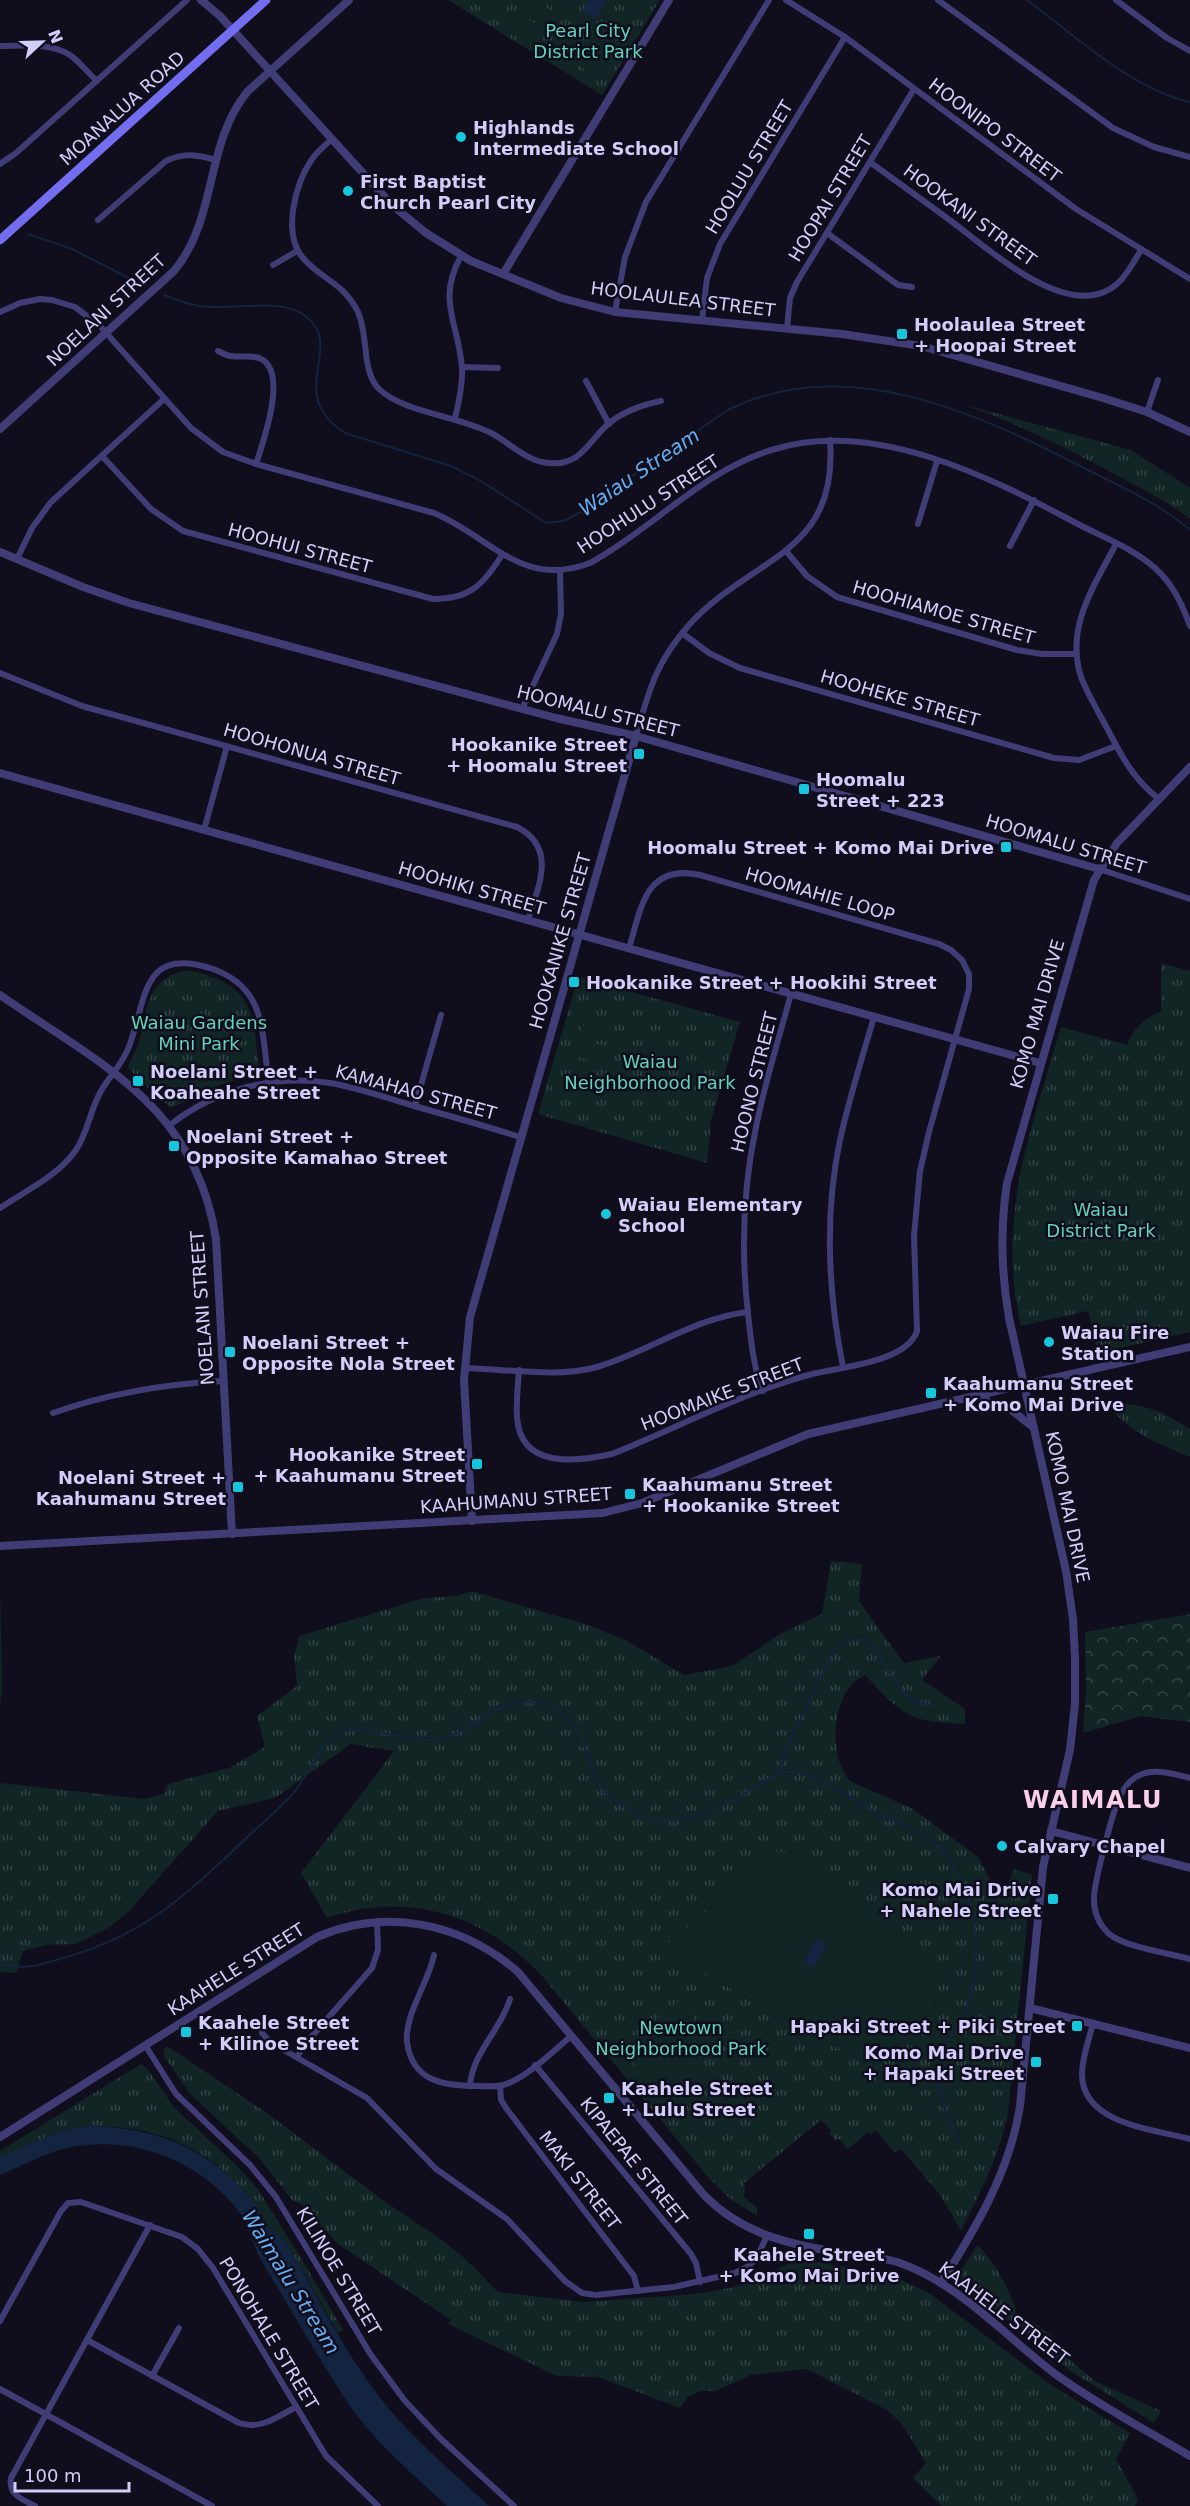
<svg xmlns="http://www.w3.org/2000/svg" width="1190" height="2506" font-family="'DejaVu Sans',sans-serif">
<defs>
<pattern id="grass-tufts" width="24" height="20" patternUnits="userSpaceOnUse" patternTransform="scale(1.5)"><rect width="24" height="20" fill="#112525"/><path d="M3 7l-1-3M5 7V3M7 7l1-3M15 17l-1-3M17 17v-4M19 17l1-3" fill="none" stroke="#334346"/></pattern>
<pattern id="forest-crowns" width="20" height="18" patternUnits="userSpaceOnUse" patternTransform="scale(1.5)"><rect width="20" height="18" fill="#112525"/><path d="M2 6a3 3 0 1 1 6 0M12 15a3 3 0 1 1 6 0" fill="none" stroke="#334346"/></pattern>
</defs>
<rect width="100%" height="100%" fill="#100d1c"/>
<!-- grass -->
<g fill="url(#grass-tufts)" fill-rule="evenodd">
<polygon points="448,0 660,0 602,95"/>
<path d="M 965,405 L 1131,450 L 1190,488 L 1190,519 C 1166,500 1138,487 1111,472 C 1064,447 1016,423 965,405 Z"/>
<path d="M 1161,963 L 1190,971 L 1190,1332 L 1098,1353 L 1088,1311 L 1021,1326 C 996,1217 1031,1130 1061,1027 L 1127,1045 C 1133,1029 1145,1018 1161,1011 Z"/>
<path d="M 184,971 C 194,970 203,974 212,977 C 257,992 254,1029 259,1069 L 256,1074 L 222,1084 L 171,1108 L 144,1084 L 146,1081 L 142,1078 L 140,1080 L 128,1068 C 130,1059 136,1051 139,1042 C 147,1010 147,979 184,971 Z"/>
<polygon points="578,977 740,1022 711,1121 707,1163 538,1114"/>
<path d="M 1106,1402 C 1145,1405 1157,1408 1190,1429 L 1190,1457 C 1157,1443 1127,1432 1106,1402 Z"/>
<path d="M 831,1561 L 862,1564 L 859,1601 L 904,1663 L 941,1656 L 922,1680 L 965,1709 L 965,1724 C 947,1723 925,1723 908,1714 C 892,1705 877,1688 865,1675 C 831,1690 827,1757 850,1781 L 913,1809 L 978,1857 L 998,1895 L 1003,1899 L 1014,1869 L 1032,1875 L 1008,2112 C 1000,2155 980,2192 961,2231 L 941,2196 L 901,2149 L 895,2153 L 876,2130 L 871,2134 L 868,2132 L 848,2149 L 839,2139 L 835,2140 L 829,2133 L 831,2130 L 821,2120 L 743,2184 L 745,2188 L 744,2197 L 757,2208 L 757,2216 L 728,2197 L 707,2176 L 542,1976 C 485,1915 407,1890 327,1918 L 301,1873 L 394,1751 L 351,1744 L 275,1798 L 218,1811 L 128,1912 L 110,1927 L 76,1944 L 46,1945 L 23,1951 L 16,1973 L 0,1972 L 0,1783 L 145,1799 L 165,1793 L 168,1784 L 229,1768 L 265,1747 L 257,1716 L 297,1686 L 294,1657 L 299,1636 L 424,1598 L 457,1596 L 472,1591 L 591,1626 L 627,1641 L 684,1675 L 732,1666 L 780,1634 L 822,1614 ZM 788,1852 L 813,1863 L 927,1956 C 939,1974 943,1999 926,2017 C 919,2024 910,2026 902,2032 C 889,2041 877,2052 865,2062 L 801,2029 L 677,1957 L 657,1953 L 712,1907 Z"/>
<polygon points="0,1583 2,1689 0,1705"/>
<polygon points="167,2046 271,2116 387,2203 446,2243 472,2265 498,2292 585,2302 695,2294 735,2287 800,2259 873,2272 892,2276 929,2293 1054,2387 1130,2433 1116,2459 1138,2499 1135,2506 942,2506 913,2478 926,2463 902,2424 887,2410 807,2369 750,2375 716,2391 701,2391 688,2397 680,2408 598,2377 557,2376 448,2324 451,2320 338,2244 301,2204 292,2200 259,2158 190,2094 164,2056 164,2050"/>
<polygon points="141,2064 146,2067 174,2107 239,2168 258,2189 306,2266 343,2330 338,2333 286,2242 268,2227 257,2208 239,2186 218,2166 196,2151 171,2139 144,2131 118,2127 89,2126 61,2131 0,2157 0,2151"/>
<path d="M 977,2245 C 993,2259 1006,2284 1014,2304 C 1017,2310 1014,2316 1019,2322 L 1032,2322 L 1050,2334 L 1065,2356 L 1095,2381 L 1161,2411 L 1154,2423 L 1069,2370 L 961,2281 L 960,2272 Z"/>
</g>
<!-- forest -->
<polygon fill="url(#forest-crowns)" points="1190,1614 1190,1722 1141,1716 1083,1733 1086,1691 1085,1632"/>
<!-- pitch -->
<g fill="#112525">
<polygon points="532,0 558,14 549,29 524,13"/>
<polygon points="522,16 547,31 538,46 513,31"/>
<polygon points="563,26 581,37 576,46 558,35"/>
<polygon points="593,39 616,53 610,64 587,50"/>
<polygon points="554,41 572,52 567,61 549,50"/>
<polygon points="584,55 607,69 601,80 578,65"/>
<polygon points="582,1025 602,1031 599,1041 579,1035"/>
<polygon points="576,1038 604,1046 600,1063 571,1055"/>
<path d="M 788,1852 L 813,1863 L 927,1956 C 944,1976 941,2007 919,2023 C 914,2027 907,2028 903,2032 C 890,2043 881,2060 871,2074 L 865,2062 L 801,2029 L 677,1957 L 667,1965 L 657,1953 L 712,1907 C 712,1895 716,1891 723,1882 C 745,1853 752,1853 788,1852 Z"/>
<path d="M 680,2000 C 714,2033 710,2084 671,2111 L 624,2051 L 624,2046 Z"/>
</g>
<!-- water -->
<g fill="#122440">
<polygon points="589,0 607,0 595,19 582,11"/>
<polygon points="816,1939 827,1945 814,1968 803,1962"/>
<path d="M 89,2126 C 147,2127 198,2143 239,2186 C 245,2192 251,2199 257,2207 C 261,2213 263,2221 268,2227 C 273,2232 280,2237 286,2242 C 318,2298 348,2360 390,2410 C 420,2445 456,2475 489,2506 L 447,2506 C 410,2471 369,2438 342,2394 C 314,2351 289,2306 262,2262 C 253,2246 251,2228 240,2213 C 200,2160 132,2134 67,2148 C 45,2153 22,2166 0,2175 L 0,2157 L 61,2131 Z"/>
</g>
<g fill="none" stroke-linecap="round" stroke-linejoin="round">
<!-- stream -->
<g stroke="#122440" stroke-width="2">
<path d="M 1027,0 C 1074,35 1133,90 1190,102"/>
<polyline points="28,234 72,249 144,286"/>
<path d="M 164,295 C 176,300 187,304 200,306 C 230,311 274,298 301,313 C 351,344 281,392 345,433 L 451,466 L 481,481 L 546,523 L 564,521 L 577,514 L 726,411 C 843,351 978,413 1084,468 C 1121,487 1159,503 1190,530"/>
<path d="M 778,1773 L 787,1748 L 833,1651 C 877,1615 882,1672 905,1694 C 914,1703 922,1704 934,1705"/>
<path d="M 0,1963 C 22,1971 41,1965 63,1958 C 142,1936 180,1900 238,1846 C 255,1829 274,1814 291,1796 C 304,1782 323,1740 338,1733 C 363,1722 409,1744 439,1739 C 471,1734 496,1699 531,1702 C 570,1704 580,1734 591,1765 C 593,1771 595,1780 599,1785 C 608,1799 638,1816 654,1820 C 680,1825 714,1811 737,1798 C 754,1789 774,1770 795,1772 C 826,1777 852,1801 879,1814 C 904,1827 936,1836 951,1861 C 981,1909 983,1969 962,2021 C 957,2034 942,2044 939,2058 C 938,2062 939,2067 939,2072 C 938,2104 946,2112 959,2140"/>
</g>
<!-- minor -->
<g stroke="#403d76" stroke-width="6">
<polyline points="786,0 845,37 1076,209 1190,279"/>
<polyline points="938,0 1113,128 1154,147 1190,157"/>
<polyline points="1116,0 1167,38 1190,51"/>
<path d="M 0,46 C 22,46 50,42 70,55 C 80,62 88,73 97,81"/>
<path d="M 331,140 C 324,146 317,152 312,159 C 295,184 282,234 303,258 C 322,280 343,282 358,312 C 369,336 361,371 379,389 C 404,413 460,416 493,434 C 511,444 528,462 549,463 C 581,466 589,441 607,425 C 623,411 641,405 661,401"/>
<path d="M 870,162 C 897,182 924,201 951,221 C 986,247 1051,307 1098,294 C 1121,288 1130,268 1141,250"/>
<polyline points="0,164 16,153 187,0"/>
<path d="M 98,220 L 166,161 C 184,152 198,155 216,160"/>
<polyline points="827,233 898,285 912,287"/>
<polyline points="273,265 297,251"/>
<path d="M 0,312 L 20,303 L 40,299 L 52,300 L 75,307 L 100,326 L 191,428 L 223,452 L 256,464 L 434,513 C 491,537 522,589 590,563 C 654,528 704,469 775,449 C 875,419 990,477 1076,523 C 1102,537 1133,548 1155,568 C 1173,584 1182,604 1190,626"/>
<polyline points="615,312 625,257 646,202 769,0"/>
<polyline points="702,320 707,278 720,244 845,37"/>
<polyline points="787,328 790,298 797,282 914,89"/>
<path d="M 218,351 C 222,353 227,356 231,356 C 242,358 254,354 263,360 C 287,376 263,442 256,464"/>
<polyline points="462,367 498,368"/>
<polyline points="586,381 609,424"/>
<polyline points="1147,412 1158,380"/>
<path d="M 455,418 C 459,402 463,385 462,368 C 459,324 436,301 461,256"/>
<path d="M 102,456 L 151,509 L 183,531 L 433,599 C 470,599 483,585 502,555"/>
<polyline points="918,524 937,461"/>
<path d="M 1116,544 C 1094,586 1065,627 1081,677 C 1088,695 1099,713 1108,730 C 1122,757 1134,780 1159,799"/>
<polyline points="1010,546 1034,500"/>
<polyline points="786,551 807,576 837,597 1017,650 1042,654 1076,654"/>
<polyline points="17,559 32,528 51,502 164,399"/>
<polyline points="682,633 709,653 740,668 1054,758 1079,760 1116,746"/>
<path d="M 0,673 L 82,706 L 517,827 C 558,848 538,887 528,920"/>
<polyline points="522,709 557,634 561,614 560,571"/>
<path d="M 636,736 C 649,690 656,662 689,625 C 751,556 839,556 830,440"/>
<polyline points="204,830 227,746"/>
<polyline points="1099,869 1190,899"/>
<polyline points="415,1106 441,1015"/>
<path d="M 170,1125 C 214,1090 274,1074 330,1083 C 359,1088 387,1098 414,1106 C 450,1116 485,1126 520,1137"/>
<path d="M 0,1208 C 25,1191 58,1176 76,1150 C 88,1132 90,1110 101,1091 C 109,1077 122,1064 128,1049 C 147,1003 139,944 213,969 C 268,989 261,1034 269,1083"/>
<path d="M 843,1367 C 828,1292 824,1216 840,1140 C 849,1099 862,1058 874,1017"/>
<path d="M 465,1368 C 504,1369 560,1378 597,1367 C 648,1352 694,1318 748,1312"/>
<path d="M 519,1370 C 518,1385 516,1402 517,1417 C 520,1469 576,1462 612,1454 C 677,1428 744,1392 812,1374 C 841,1367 907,1362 917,1331 L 914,1236 L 920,1171 L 929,1132 L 969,989 L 969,974 L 962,960 L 951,950 L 939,944 L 700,875 C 645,863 641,909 629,948"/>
<path d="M 763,1391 C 753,1367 751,1339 748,1314 C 741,1252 743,1188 756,1127 C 765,1082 779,1038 791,994"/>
<path d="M 53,1413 C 109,1393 165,1384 223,1381"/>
<path d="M 1190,1778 C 1174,1774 1152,1767 1136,1777 C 1129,1781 1123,1790 1119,1798 C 1113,1812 1093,1885 1094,1900 C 1094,1912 1099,1924 1108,1933 C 1123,1947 1168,1953 1190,1959"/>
<path d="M 434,1955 C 429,1981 404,2016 407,2042 C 412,2082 445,2086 477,2086 C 487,2086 499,2088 509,2083 C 529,2075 554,2051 571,2036"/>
<path d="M 1093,2023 C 1089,2040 1082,2057 1082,2074 C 1082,2124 1153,2129 1190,2139"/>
<polyline points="262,2033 270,2042 367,2098 436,2169 507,2219 565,2281 582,2293 596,2295 674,2287 735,2273 747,2267 756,2259 767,2236"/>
<polyline points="145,2045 176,2094 250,2165 276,2197 371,2355 405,2401 441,2439 514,2506"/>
<polyline points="297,2057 305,2044 372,1968 378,1950 377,1922"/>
<polyline points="535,2065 691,2254 696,2263 700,2282"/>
<path d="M 470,2086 C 472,2053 501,2030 510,1999"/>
<polyline points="500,2086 501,2100 506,2108 634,2276 638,2291"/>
<polyline points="0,2321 61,2211 68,2203 81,2202 182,2237 198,2249 213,2268 326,2456 378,2506"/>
<path d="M 87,2340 L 239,2423 C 261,2430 277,2417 296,2407"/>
<polyline points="152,2376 179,2328"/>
<polyline points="0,2389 212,2506"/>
<path d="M 35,2506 C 22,2499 8,2495 11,2478 L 150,2225"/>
</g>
<!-- tertiary -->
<g stroke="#403d76" stroke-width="8">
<polyline points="201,0 220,16 392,205 426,233 471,261 561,298 615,312 842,334 921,346 1103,398 1147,412 1190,432"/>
<polyline points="503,274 669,0"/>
<path d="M 0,429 L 174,271 C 218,218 204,146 247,92 L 349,0"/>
<polyline points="0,552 83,587 129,603 556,718 636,736 1099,869"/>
<polyline points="0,773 1040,1063"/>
<path d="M 0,995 C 101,1065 195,1105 216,1239 L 232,1534"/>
<polyline points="977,1395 990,1403 1009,1408 1034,1428"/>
<polyline points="472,1521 464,1380 470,1317 636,736"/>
<polyline points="0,1546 603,1513 642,1503 808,1434 1190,1347"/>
<polyline points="1051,1831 1190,1868"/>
<polyline points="1030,2008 1190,2048"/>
<path d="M 0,2137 L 317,1937 C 386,1907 462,1923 518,1972 L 704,2195 C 742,2234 790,2245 843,2253 C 862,2255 882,2257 900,2263 C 960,2284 1008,2339 1058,2376 C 1100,2406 1146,2430 1190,2456"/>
<path d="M 941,2283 C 976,2228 1010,2171 1020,2106 L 1043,1867 L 1070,1750 L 1075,1704 L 1075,1658 L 1073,1619 L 1066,1571 L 1009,1318 C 1001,1272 1000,1229 1007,1183 L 1094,880 L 1117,843 L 1190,767"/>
</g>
<!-- secondary -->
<polyline stroke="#736ef0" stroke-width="9" points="0,240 266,0"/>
</g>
<!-- markers -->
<g fill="#16c6dd" stroke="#100d1c" stroke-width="2">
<circle cx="461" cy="137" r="6"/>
<circle cx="348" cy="191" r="6"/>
<rect x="896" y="328" width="12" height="12" rx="3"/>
<rect x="633" y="748" width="12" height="12" rx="3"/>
<rect x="798" y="783" width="12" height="12" rx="3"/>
<rect x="1000" y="841" width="12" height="12" rx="3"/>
<rect x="568" y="976" width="12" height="12" rx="3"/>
<rect x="132" y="1075" width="12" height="12" rx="3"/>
<rect x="168" y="1140" width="12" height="12" rx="3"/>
<circle cx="606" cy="1214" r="6"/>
<circle cx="1049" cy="1342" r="6"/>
<rect x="224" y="1346" width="12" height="12" rx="3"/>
<rect x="925" y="1387" width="12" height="12" rx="3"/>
<rect x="471" y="1458" width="12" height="12" rx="3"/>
<rect x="232" y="1481" width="12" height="12" rx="3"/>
<rect x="624" y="1488" width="12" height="12" rx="3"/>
<circle cx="1002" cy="1846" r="6"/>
<rect x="1047" y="1893" width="12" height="12" rx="3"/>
<rect x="1071" y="2020" width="12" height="12" rx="3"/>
<rect x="180" y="2026" width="12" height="12" rx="3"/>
<rect x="1030" y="2056" width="12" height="12" rx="3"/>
<rect x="603" y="2092" width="12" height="12" rx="3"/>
<rect x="803" y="2228" width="12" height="12" rx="3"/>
</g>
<g text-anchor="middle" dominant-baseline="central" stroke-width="5" stroke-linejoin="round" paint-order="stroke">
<!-- park labels -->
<g font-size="18" fill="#62d2b8" stroke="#100d1c">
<text x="588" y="30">Pearl City<tspan x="588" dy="21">District Park</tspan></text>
<text x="199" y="1022">Waiau Gardens<tspan x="199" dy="21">Mini Park</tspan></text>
<text x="650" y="1061">Waiau<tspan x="650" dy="21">Neighborhood Park</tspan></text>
<text x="1101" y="1209">Waiau<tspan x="1101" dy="21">District Park</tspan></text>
<text x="681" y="2027">Newtown<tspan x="681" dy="21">Neighborhood Park</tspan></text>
</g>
<!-- street labels -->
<g font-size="18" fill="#d3cdfa" stroke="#100d1c">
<text transform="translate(122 108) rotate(-42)">MOANALUA ROAD</text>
<text transform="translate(995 130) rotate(37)">HOONIPO STREET</text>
<text transform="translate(749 167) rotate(-59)">HOOLUU STREET</text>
<text transform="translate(830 198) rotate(-59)">HOOPAI STREET</text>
<text transform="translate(970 215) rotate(36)">HOOKANI STREET</text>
<text transform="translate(683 299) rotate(7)">HOOLAULEA STREET</text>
<text transform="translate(106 310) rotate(-43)">NOELANI STREET</text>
<text transform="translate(648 504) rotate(-33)">HOOHULU STREET</text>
<text transform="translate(300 548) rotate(15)">HOOHUI STREET</text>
<text transform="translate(944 612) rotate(16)">HOOHIAMOE STREET</text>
<text transform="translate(900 698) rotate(16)">HOOHEKE STREET</text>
<text transform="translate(598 711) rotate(14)">HOOMALU STREET</text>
<text transform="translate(312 754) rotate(16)">HOOHONUA STREET</text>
<text transform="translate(1066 844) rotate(17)">HOOMALU STREET</text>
<text transform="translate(472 888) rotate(16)">HOOHIKI STREET</text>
<text transform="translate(820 894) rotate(16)">HOOMAHIE LOOP</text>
<text transform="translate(560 941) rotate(-74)">HOOKANIKE STREET</text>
<text transform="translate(1037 1014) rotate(-74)">KOMO MAI DRIVE</text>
<text transform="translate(754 1082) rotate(-76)">HOONO STREET</text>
<text transform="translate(416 1092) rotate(15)">KAMAHAO STREET</text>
<text transform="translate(202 1308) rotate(-94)">NOELANI STREET</text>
<text transform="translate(722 1394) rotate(-21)">HOOMAIKE STREET</text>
<text transform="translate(516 1500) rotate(-4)">KAAHUMANU STREET</text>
<text transform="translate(1068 1507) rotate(78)">KOMO MAI DRIVE</text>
<text transform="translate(236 1969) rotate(-32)">KAAHELE STREET</text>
<text transform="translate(634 2161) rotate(51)">KIPAEPAE STREET</text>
<text transform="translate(580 2180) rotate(52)">MAKI STREET</text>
<text transform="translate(339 2271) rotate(59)">KILINOE STREET</text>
<text transform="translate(1004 2313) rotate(37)">KAAHELE STREET</text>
<text transform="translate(269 2333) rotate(59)">PONOHALE STREET</text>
</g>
<!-- poi labels -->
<g font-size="18" font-weight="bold" fill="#d3cdfa" stroke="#100d1c" text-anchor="start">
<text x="473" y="127">Highlands<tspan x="473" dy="21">Intermediate School</tspan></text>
<text x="360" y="181">First Baptist<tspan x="360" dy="21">Church Pearl City</tspan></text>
<text x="914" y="324">Hoolaulea Street<tspan x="914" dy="21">+ Hoopai Street</tspan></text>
<text x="627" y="744" text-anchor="end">Hookanike Street<tspan x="627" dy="21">+ Hoomalu Street</tspan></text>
<text x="816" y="779">Hoomalu<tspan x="816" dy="21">Street + 223</tspan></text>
<text x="994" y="847" text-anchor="end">Hoomalu Street + Komo Mai Drive</text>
<text x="586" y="982">Hookanike Street + Hookihi Street</text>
<text x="150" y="1071">Noelani Street +<tspan x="150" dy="21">Koaheahe Street</tspan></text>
<text x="186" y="1136">Noelani Street +<tspan x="186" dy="21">Opposite Kamahao Street</tspan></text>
<text x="618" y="1204">Waiau Elementary<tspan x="618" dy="21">School</tspan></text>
<text x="1061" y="1332">Waiau Fire<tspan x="1061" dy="21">Station</tspan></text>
<text x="242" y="1342">Noelani Street +<tspan x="242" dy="21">Opposite Nola Street</tspan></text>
<text x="943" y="1383">Kaahumanu Street<tspan x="943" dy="21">+ Komo Mai Drive</tspan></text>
<text x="465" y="1454" text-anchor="end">Hookanike Street<tspan x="465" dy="21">+ Kaahumanu Street</tspan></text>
<text x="226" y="1477" text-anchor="end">Noelani Street +<tspan x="226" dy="21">Kaahumanu Street</tspan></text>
<text x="642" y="1484">Kaahumanu Street<tspan x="642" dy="21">+ Hookanike Street</tspan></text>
<text x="1014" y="1846">Calvary Chapel</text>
<text x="1041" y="1889" text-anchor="end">Komo Mai Drive<tspan x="1041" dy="21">+ Nahele Street</tspan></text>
<text x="198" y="2022">Kaahele Street<tspan x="198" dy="21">+ Kilinoe Street</tspan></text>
<text x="1065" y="2026" text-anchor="end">Hapaki Street + Piki Street</text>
<text x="1024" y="2052" text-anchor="end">Komo Mai Drive<tspan x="1024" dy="21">+ Hapaki Street</tspan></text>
<text x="621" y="2088">Kaahele Street<tspan x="621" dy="21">+ Lulu Street</tspan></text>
<text x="809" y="2254" text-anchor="middle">Kaahele Street<tspan x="809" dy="21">+ Komo Mai Drive</tspan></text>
</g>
<!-- water labels -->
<g font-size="20" font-style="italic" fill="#66adf0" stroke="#100d1c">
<text transform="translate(639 472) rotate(-34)">Waiau Stream</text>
<text transform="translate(291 2282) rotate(58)">Waimalu Stream</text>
</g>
<!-- district labels -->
<g font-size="24" font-weight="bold" letter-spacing="1.5" fill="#facfea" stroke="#100d1c">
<text x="1093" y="1800">WAIMALU</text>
</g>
</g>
<!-- north arrow -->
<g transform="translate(42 42) rotate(68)" stroke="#100d1c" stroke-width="4.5" paint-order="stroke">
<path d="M0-4.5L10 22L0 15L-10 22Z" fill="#d3cdfa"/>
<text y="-9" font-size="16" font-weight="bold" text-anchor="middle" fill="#d3cdfa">N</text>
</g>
<!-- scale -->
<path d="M15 2482v9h114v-9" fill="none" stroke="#d3cdfa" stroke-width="3"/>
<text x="24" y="2482" font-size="18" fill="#d3cdfa" stroke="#100d1c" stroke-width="4.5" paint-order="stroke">100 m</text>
</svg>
